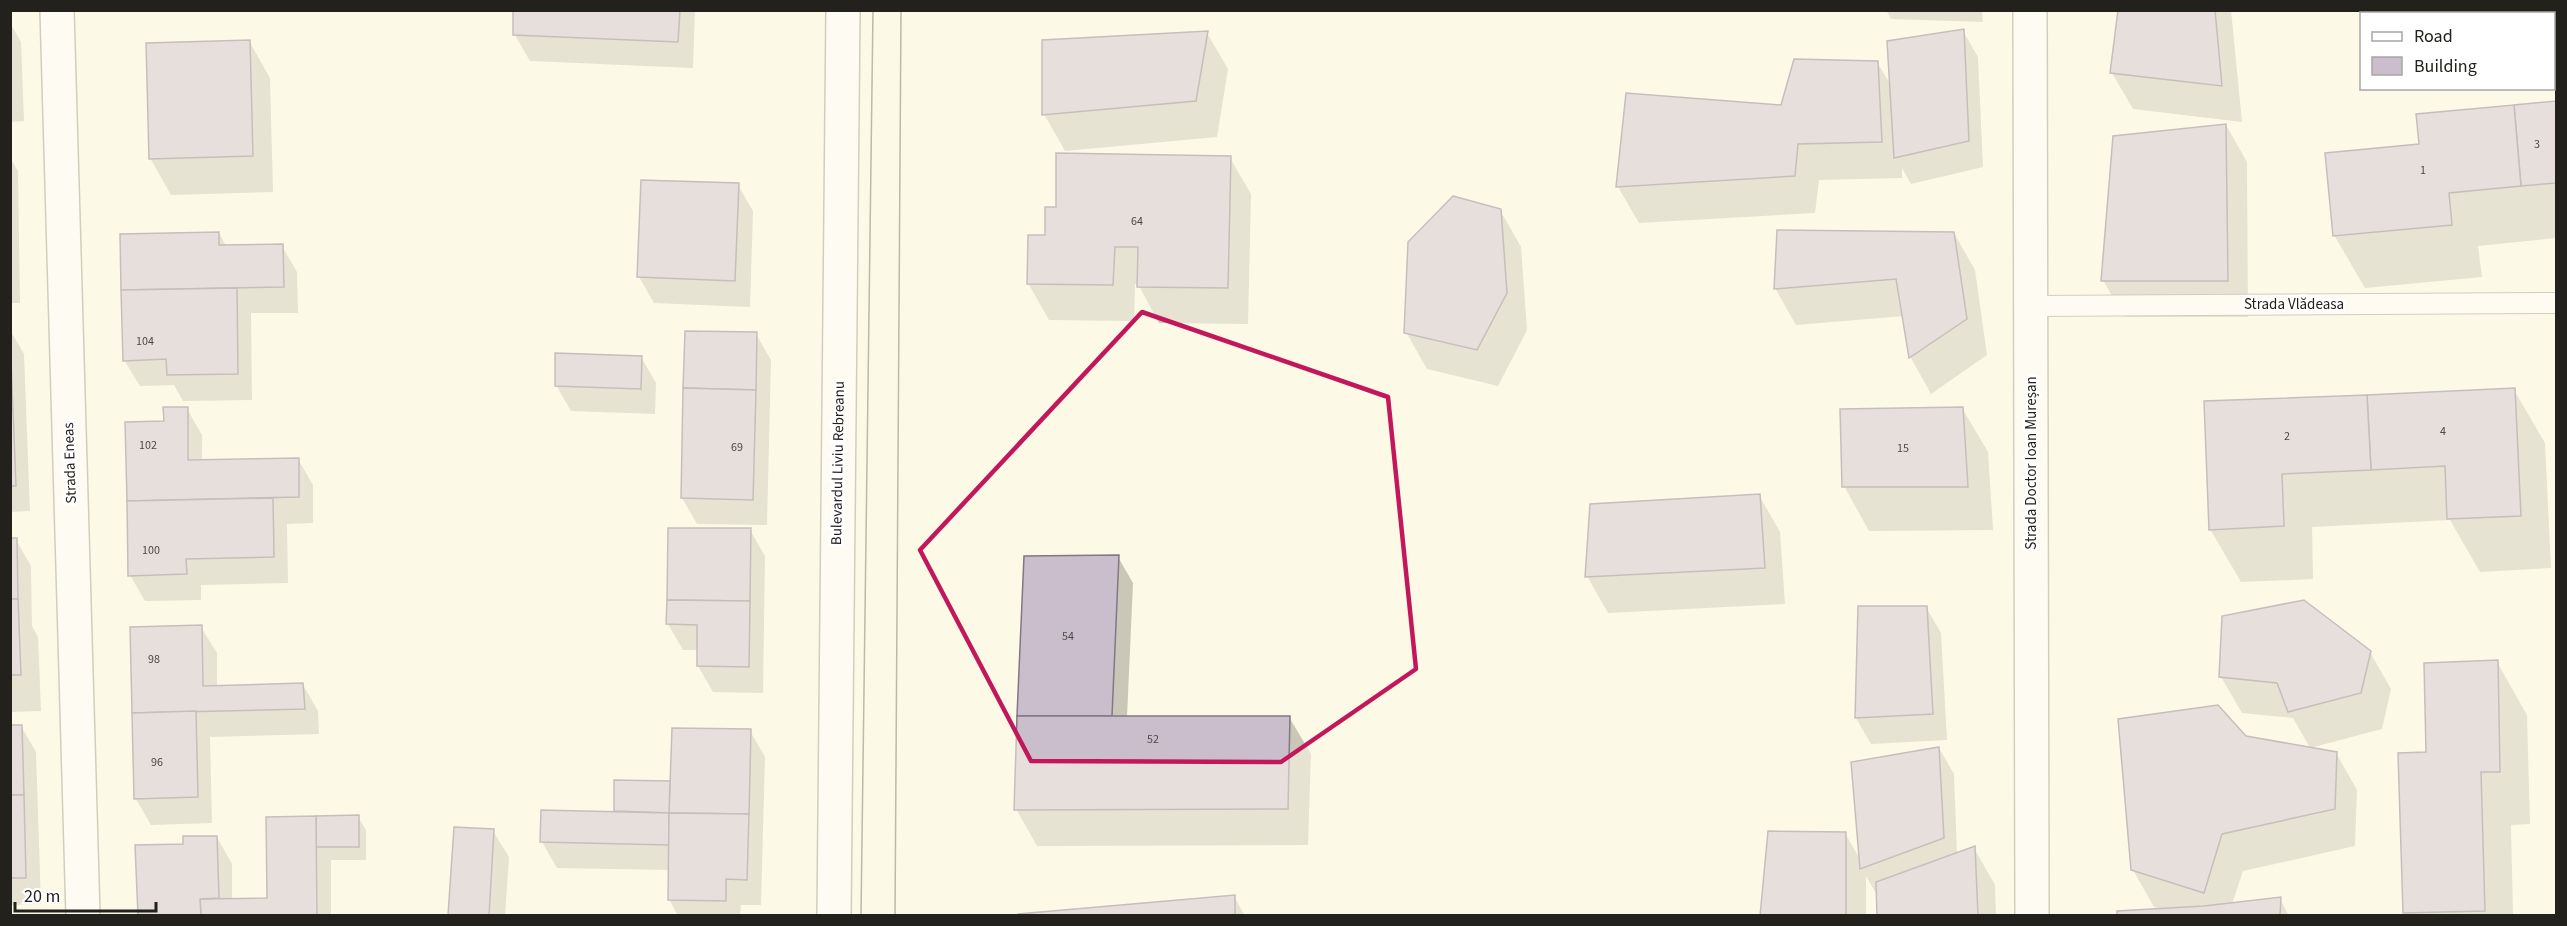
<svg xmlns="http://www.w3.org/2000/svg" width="2567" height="926" font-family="'Source Sans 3',sans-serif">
<rect width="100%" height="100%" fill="#fdf9e7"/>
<!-- shadow -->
<g fill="#0003">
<polygon points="515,10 695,10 693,68 530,61 515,35"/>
<polygon points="1886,10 1982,10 1983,22 1891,19"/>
<polygon points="2120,10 2231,10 2242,122 2133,109 2112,73"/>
<polygon points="10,23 21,42 24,121 10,122"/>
<polygon points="1963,31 1978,57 1983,167 1911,184 1902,168 1902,178 1819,180 1815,213 1639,223 1618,187 1627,94 1782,107 1877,62 1892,87"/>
<polygon points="1207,33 1228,69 1217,137 1065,151 1044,114"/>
<polygon points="249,41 270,78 273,192 171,195 150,158"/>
<polygon points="2556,102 2556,238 2478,246 2482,277 2365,288 2334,235 2421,146 2418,115"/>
<polygon points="2226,125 2247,162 2248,317 2124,317 2103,280"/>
<polygon points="10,158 18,171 20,303 10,303"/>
<polygon points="1230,158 1251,194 1248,324 1159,323 1138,284 1135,284 1134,321 1049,320 1028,283 1057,208"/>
<polygon points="738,185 753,211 750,307 654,303 639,277"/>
<polygon points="1500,210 1521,247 1527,330 1498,386 1427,369 1406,332"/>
<polygon points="219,233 226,246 282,246 297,272 298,313 251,313 252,400 183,401 174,385 140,386 124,360 121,235"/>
<polygon points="1954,233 1975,270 1987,355 1931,394 1911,358 1904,316 1796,325 1775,288"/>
<polygon points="10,330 24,354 30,511 10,512"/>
<polygon points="756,334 771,360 767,525 697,524 682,498"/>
<polygon points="641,357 656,383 655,414 571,411 556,385"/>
<polygon points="2514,390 2545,443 2551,568 2480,572 2450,520 2312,527 2313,579 2241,582 2210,529 2205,403"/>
<polygon points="1962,408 1988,452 1993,530 1869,531 1844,486"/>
<polygon points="187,409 202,435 202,461 298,459 313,485 313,523 287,524 288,583 201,585 201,600 145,601 130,575 126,423 166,423"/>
<polygon points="1759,495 1780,532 1785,604 1608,613 1587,576"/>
<polygon points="750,530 765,556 763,693 713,692 698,666 698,650 683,650 668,624"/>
<polygon points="10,540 16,540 31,566 32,626 38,637 41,711 10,712"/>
<polygon points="1118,557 1133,583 1127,717 1289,717 1311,754 1308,845 1037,846 1016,809"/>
<polygon points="1926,607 1941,633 1947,740 1871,744 1856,718"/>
<polygon points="201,627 217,653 217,687 303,685 318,711 319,734 210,737 212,823 151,825 136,799"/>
<polygon points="2370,652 2391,689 2382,729 2310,748 2293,718 2242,713 2221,677"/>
<polygon points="2497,662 2527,715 2530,824 2511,825 2513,916 2406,916 2405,913 2428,753"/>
<polygon points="10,726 21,726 36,752 41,904 10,905"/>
<polygon points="750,731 765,757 761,905 741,905 740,916 678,916 669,899 670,870 557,868 542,842 617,813 616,781 672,782"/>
<polygon points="2245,738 2336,753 2357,790 2355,846 2243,871 2232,904 2280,899 2289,916 2119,916 2163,909 2154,907 2133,870"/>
<polygon points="1939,748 1954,774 1957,854 1974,848 1995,885 1996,916 1879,916 1877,895 1866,876 1866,916 1761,916 1845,833 1861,861"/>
<polygon points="358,817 366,830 366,860 331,860 331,916 139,916 185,846 217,837 232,864 232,900 269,900 268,818"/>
<polygon points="493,831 509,857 505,916 450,916"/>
<polygon points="1234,896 1245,916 1019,916"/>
</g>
<!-- building -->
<g fill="#cabecd" stroke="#827785" stroke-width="1.5">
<polygon points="513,10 680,10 678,42 513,35"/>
<polygon points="2118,10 2215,10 2222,86 2110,73"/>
<polygon points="1964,29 1969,141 1894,158 1887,41"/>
<polygon points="1208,31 1196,101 1042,115 1042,40"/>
<polygon points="250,40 253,156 149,159 146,43"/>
<polygon points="1794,59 1878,61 1882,142 1798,144 1795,176 1616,187 1626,93 1781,105"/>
<polygon points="2556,101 2556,183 2521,186 2514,105"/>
<polygon points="2514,105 2521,186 2449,193 2452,225 2333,236 2325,153 2419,144 2416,114"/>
<polygon points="2226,124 2228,281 2101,281 2113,136"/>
<polygon points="1056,153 1231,156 1228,288 1137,287 1138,247 1115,247 1113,285 1027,284 1028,235 1045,235 1045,207 1056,207"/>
<polygon points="641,180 739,183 735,281 637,277"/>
<polygon points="1453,196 1501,209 1507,293 1477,350 1404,333 1408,242"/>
<polygon points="1777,230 1954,232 1967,319 1909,358 1896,279 1774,289"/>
<polygon points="219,232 219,245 283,244 284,287 121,290 120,234"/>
<polygon points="237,288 238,374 167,375 166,359 123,361 121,290"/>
<polygon points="685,331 757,332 756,390 683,388"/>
<polygon points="10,339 13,410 10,410"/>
<polygon points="555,353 642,356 641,389 555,386"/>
<polygon points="683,388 756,390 753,500 681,498"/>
<polygon points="2515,388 2521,516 2447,519 2445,466 2371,470 2367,395"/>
<polygon points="2367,395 2371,470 2282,474 2284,526 2209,530 2204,401"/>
<polygon points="163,407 188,407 188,460 299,458 299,497 127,501 125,422 164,421"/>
<polygon points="1963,407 1968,487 1842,487 1840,409"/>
<polygon points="10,410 13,410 16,486 10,486"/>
<polygon points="1760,494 1765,568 1585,577 1590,504"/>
<polygon points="273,498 274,557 186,559 187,574 128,576 127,501"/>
<polygon points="668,528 751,528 750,601 667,600"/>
<polygon points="10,538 17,538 18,599 10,599"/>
<polygon points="1119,555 1112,716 1017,716 1024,556"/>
<polygon points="10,599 18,599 21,675 10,675"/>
<polygon points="667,600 750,601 749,667 697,666 697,625 666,624"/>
<polygon points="2304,600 2371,651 2361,693 2288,712 2277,683 2219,677 2222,616"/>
<polygon points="1858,606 1927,606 1933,714 1855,718"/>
<polygon points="202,625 203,686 303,683 305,709 132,713 130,627"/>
<polygon points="2498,660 2500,772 2481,772 2485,911 2403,913 2398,753 2426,752 2424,663"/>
<polygon points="2218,705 2246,736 2337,752 2335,809 2222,834 2204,893 2131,870 2118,719"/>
<polygon points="196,711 198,797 134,799 132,713"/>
<polygon points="1017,716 1290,716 1288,809 1014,810"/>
<polygon points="10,725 22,725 24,795 10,795"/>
<polygon points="672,728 751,729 749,814 669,813"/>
<polygon points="1939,747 1944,838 1860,869 1851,762"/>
<polygon points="614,780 670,781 669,813 614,811"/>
<polygon points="10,795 24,795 26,878 10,878"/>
<polygon points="541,810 669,813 669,845 540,842"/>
<polygon points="669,813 749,814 747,880 726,879 726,901 668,900"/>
<polygon points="359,815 359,847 316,847 316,816"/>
<polygon points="316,816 317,916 201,916 200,899 267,898 266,817"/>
<polygon points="454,827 494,829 489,916 448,915"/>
<polygon points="1768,831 1846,832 1846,916 1760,916"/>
<polygon points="183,836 217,836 219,898 200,899 201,916 138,916 135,845 183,844"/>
<polygon points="1975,846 1978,916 1877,916 1876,882"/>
<polygon points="1235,895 1235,916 1018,916 1018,914"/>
<polygon points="2281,897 2280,916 2117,916 2117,911 2204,906"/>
</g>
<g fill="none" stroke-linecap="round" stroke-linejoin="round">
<defs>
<polyline id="lane" points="2031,306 2556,303"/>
<g id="street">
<polyline points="57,10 83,916"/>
<polyline points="2030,10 2032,916"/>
</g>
<polyline id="primary" points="834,916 843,10"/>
</defs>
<!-- lane casing -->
<use href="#lane" stroke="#9d9a89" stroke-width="22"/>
<!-- street casing -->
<use href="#street" stroke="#9d9a89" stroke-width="36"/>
<!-- primary casing -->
<use href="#primary" stroke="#9d9a89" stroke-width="36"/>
<!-- lane -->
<use href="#lane" stroke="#fff" stroke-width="20"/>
<!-- street -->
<use href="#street" stroke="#fff" stroke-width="33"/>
<!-- primary -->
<use href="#primary" stroke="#fff" stroke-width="33"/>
<!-- tram -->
<g stroke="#6f6c62" stroke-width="1.5">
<polyline points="861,916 873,10"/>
<polyline points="895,916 901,10"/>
</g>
</g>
<!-- marked area -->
<path d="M0 0H2567V926H0ZM 1142,312 L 1388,397 L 1416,669 L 1281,762 L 1031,761 L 920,550 Z" fill="#fdf9e7" fill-opacity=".55" fill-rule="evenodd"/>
<path fill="none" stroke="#c2185b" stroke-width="4.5" stroke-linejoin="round" d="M 1142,312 L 1388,397 L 1416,669 L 1281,762 L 1031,761 L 920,550 Z"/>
<g text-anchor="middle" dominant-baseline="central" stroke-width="6" stroke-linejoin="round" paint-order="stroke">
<!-- number labels -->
<g font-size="12" fill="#4d4848">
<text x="2537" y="144">3</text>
<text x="2423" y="170">1</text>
<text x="1137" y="221">64</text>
<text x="145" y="341">104</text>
<text x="2443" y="431">4</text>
<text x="2287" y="436">2</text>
<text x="148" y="445">102</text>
<text x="737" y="447">69</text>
<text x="1903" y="448">15</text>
<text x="151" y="550">100</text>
<text x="1068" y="636">54</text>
<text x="154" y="659">98</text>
<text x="1153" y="739">52</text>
<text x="157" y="762">96</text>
</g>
<!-- street labels -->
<g font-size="15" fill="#23211b" stroke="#fff">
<text x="2294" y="304">Strada Vlădeasa</text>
<text transform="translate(70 463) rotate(-92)">Strada Eneas</text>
<text transform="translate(838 463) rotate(-89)">Bulevardul Liviu Rebreanu</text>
<text transform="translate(2031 463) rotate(-90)">Strada Doctor Ioan Mureșan</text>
</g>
</g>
<!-- border -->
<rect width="2567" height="926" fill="none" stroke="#23211b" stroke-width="24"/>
<!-- legend -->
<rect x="2360" y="12" width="195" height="78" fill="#ffffff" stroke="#a7a6a4" stroke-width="1.5"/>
<rect x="2372" y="32" width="30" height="9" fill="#ffffff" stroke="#a7a6a4" stroke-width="1.5"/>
<text x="2414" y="42" font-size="18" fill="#23211b">Road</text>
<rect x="2372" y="57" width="30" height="18" fill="#cabecd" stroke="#a7a6a4" stroke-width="1.5"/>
<text x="2414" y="72" font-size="18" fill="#23211b">Building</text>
<!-- scale -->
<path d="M15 902v9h141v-9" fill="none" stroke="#23211b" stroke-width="3"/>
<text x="24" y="902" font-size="18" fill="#23211b" stroke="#ffffff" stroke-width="4.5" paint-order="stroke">20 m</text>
</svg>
